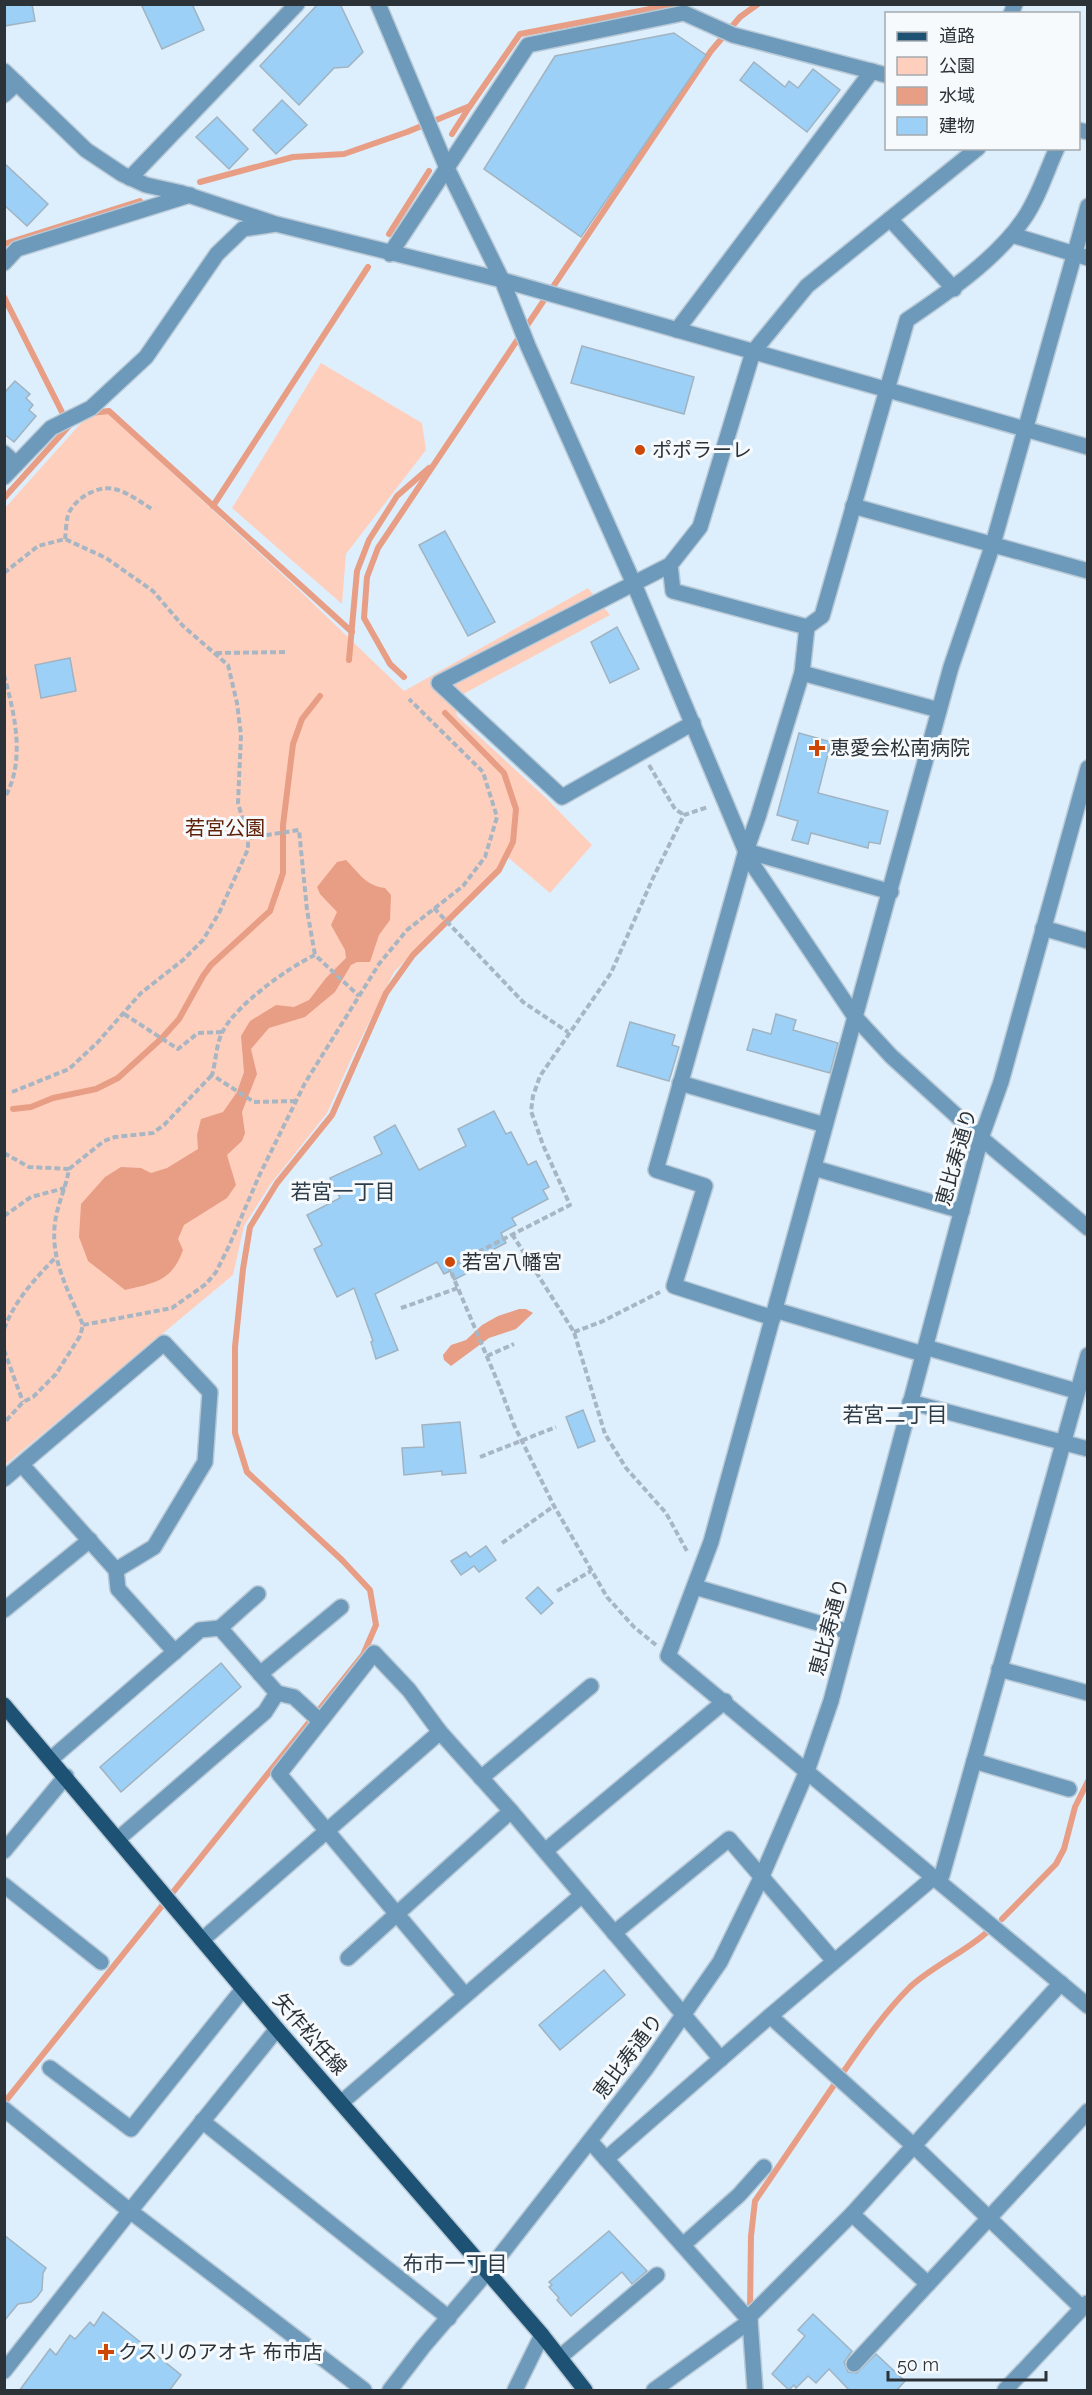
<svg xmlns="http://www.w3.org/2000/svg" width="1092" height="2395" font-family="Raleway,'Noto Sans JP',sans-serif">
<rect width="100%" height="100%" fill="#ddeffd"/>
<!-- green -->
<g fill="#ffcfbe">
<polygon points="321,363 422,423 426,450 346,554 342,604 232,508"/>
<polygon points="98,404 298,589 404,691 588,588 610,615 454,699 457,716 546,798 592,845 550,893 504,854 497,869 394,972 352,1057 327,1113 270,1185 244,1226 233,1275 5,1465 5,508"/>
</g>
<!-- water -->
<g fill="#e89e85">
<path d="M 346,860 C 359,873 366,886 385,888 L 391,895 L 390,920 L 379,935 L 370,962 L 357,962 L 351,965 L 335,992 L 305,1017 L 269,1028 L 251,1049 L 257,1074 L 242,1112 L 245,1133 L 242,1141 L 227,1155 L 236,1185 L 227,1198 L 184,1225 L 178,1239 L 183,1250 C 172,1281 155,1283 125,1290 L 88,1261 L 79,1237 L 81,1204 L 105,1177 L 121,1167 L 141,1168 L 151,1173 L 167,1168 L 198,1149 L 197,1135 L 201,1119 L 223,1112 L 237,1092 L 244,1072 L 241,1036 L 250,1021 L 276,1005 L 294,1007 L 309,1000 L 326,978 L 346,958 L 345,950 L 331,925 L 337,912 L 320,894 L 317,887 L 337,862 Z"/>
<polygon points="519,1309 526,1309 533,1313 516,1329 489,1338 451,1366 444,1360 443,1355 451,1345 466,1340 482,1325 498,1316"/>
</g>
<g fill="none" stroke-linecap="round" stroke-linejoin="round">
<!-- stream -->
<g stroke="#e89e85" stroke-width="6">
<polyline points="452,134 470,106"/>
<polyline points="200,182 293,157 344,154 407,132 470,106 520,34 676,4"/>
<polyline points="389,234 429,171"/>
<polyline points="4,244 140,201"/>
<polyline points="4,297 69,426 4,498"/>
<polyline points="91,413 109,411 352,632"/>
<polyline points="213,506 368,267"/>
<polyline points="349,660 357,571 369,540 397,496 429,468"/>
<polyline points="404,677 390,664 364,618 367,577 378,548 711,51 740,17 758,4"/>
<polyline points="13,1109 31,1107 53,1098 96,1089 118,1078 162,1038 179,1019 203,976 211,965 270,911 283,873 283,825 293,744 302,719 320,696"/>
<polyline points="1002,1919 1056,1864 1064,1849 1075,1807 1088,1781"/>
<path d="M 844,2071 C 864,2042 885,2012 910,1987 C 933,1966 963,1953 986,1933"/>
<polyline points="4,2103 363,1655 376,1625 370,1590 342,1560 247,1472 235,1433 235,1347 243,1269 250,1227 277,1183 332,1115 386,993 413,955 499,870 513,842 516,809 504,773 445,713"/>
<polyline points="750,2309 751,2236 755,2201 834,2085"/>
</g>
</g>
<!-- building -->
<g fill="#9cd0f6" stroke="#a1b3c0" stroke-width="1.5">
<polygon points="4,4 32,4 35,21 4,26"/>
<polygon points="141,4 192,4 204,30 162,49"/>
<polygon points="318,4 340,4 363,52 348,67 334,68 299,105 260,66"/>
<polygon points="674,33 706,55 581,237 484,169 555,56"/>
<polygon points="754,62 785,87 789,81 798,88 813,69 840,90 807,132 740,80"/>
<polygon points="282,100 307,125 276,154 253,130"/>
<polygon points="217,117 248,149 229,169 196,137"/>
<polygon points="4,163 48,204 27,226 4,205"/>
<polygon points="582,346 694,377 684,414 571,383"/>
<polygon points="15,381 30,394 26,398 33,405 29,410 36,416 14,442 4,434 4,393"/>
<polygon points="445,531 495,622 468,636 419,545"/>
<polygon points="617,627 639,669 610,683 591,642"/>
<polygon points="70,658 76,691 41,698 35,665"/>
<polygon points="799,733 831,742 818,793 888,811 880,844 869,842 868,848 811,833 808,844 792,840 798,821 777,815"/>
<polygon points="776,1014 796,1020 793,1030 838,1043 830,1073 747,1050 753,1029 771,1034"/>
<polygon points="630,1022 675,1035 672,1045 679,1047 669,1081 617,1066"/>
<polygon points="494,1111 506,1134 511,1132 528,1165 536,1161 549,1187 543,1190 548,1199 512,1218 516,1225 501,1233 506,1243 469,1262 473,1270 454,1280 450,1271 444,1274 437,1262 375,1294 398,1350 376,1359 371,1342 373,1341 354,1288 337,1297 314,1249 322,1245 307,1215 340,1198 330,1178 382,1154 374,1137 395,1125 419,1170 466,1146 458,1129"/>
<polygon points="583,1410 595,1441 578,1448 566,1417"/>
<polygon points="460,1422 466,1473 442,1475 442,1471 404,1475 402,1448 424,1447 422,1425"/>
<polygon points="486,1546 496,1560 479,1572 474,1566 461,1575 451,1561 466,1552 470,1557"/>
<polygon points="538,1587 553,1603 541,1614 526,1598"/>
<polygon points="221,1663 241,1687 121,1792 100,1767"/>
<polygon points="604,1970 625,1995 560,2050 539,2025"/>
<polygon points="609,2231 647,2271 632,2284 622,2272 571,2316 557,2300 559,2298 549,2287 552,2285 549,2282"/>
<polygon points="4,2235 46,2268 43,2273 42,2290 37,2297 31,2302 18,2304 4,2321"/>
<polygon points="103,2312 181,2375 169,2391 19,2391 50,2349 56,2355 70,2335 75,2339 90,2322 94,2326"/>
<polygon points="813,2314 852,2351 844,2362 848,2372 857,2373 876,2354 905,2381 896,2391 850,2391 829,2369 816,2383 808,2376 796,2388 794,2385 789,2390 772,2374 805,2336 798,2330"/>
</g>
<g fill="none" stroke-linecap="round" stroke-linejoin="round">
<defs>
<g id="minor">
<polyline points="378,4 447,168 502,280 528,346 634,584 749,859 855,1017 891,1056 981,1138 1088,1228"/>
<polyline points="1011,14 1015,4"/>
<polyline points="4,71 86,150 122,174 146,185 182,193 273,223"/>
<polyline points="4,95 17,83"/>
<polyline points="1078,130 1088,132"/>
<polyline points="130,178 297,4"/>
<polyline points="1088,206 993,544 951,667 711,1542 668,1656 1088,2006"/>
<polyline points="890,219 954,289"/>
<polyline points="1012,235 1088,258"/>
<polyline points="390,254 528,45 684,13 733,35 886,75"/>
<polyline points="4,263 17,249 190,195"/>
<polyline points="677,330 872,71"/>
<polyline points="4,453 16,464"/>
<polyline points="4,477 51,428 91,408 146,357 217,254 243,229 276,224 502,280 1088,447"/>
<polyline points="853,506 1088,571"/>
<polyline points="670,565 673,591 807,627"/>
<polyline points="802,673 939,710"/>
<polyline points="693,723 562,797 439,683 670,565 700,527 753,352 807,286 978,148"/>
<polyline points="746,851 891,892"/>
<polyline points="1043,928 1088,941"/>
<polyline points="680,1083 825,1125"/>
<polyline points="814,1168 962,1211"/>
<polyline points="775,1310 923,1354"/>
<path d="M 773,1318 L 674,1286 L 705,1186 L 656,1170 L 746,851 L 758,817 L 802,673 L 807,627 L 822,616 L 907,320 C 947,293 996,259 1023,220 C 1038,199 1046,172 1057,148"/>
<polyline points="925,1347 1076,1391"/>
<polyline points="910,1402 1088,1449"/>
<polyline points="4,1479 164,1343 210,1392 205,1462 154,1547 116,1570 22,1465"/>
<polyline points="116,1570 118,1589 175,1652"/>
<polyline points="695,1587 849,1632"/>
<polyline points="4,1610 90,1540"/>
<polyline points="220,1628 258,1594"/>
<polyline points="999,1669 1088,1693"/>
<polyline points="260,1674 341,1607"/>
<polyline points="277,1693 294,1697 320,1721"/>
<polyline points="51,1759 200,1630 220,1628 277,1693 265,1712 118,1839"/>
<polyline points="974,1761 1069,1789"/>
<polyline points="481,1778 591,1686"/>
<polyline points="4,1851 66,1776"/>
<polyline points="545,1851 725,1701"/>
<polyline points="4,1885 101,1962"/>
<polyline points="614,1933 729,1839 834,1961"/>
<polyline points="202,1940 440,1732"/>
<polyline points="348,1958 511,1811"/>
<polyline points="465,1995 279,1774 374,1653 409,1690 440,1732 511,1811 721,2059"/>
<polyline points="770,2016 914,2146 1082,2308"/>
<polyline points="50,2068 131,2129 243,1989"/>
<polyline points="342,2102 582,1895"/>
<polyline points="4,2109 130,2211 364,2390"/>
<polyline points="202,2121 449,2318"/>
<polyline points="590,2141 750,2321 755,2390"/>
<polyline points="606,2159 770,2016 933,1878 942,1875 1088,1355"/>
<polyline points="852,2214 928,2284"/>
<polyline points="683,2245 739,2195 764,2167"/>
<polyline points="560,2357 657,2275"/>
<polyline points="854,2364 1088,2111"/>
<polyline points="4,2371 130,2211 277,2029"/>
<polyline points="390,2390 423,2347 488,2271 645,2070 720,1962 762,1876 807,1771 831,1701 981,1138 1001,1082 1088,768"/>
<polyline points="515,2390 542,2335"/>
<polyline points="654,2390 750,2321 750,2316 852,2214 1061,1983"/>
<polyline points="1005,2390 1087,2303"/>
</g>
<polyline id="major" points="4,1705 277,2029 542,2335 585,2390"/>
</defs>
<!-- minor casing -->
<use href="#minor" stroke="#b9c9d6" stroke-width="18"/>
<!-- major casing -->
<use href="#major" stroke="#b9c9d6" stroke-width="18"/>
<!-- path -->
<g stroke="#a7b6c2" stroke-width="4" stroke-dasharray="6 3" stroke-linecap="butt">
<path d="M 65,539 C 66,532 66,522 68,515 C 74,499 97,485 114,489 C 128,492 140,502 152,509"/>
<polyline points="4,573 38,546 65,539 106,558 153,591 183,626 228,665 237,703 241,735 238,803 248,838 248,849 219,913 203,940 183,960 141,993 97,1043 69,1069 12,1092"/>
<polyline points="216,653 288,652"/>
<path d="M 4,675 C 15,715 26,762 4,799"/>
<polyline points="649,765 675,809 684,815"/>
<polyline points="248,838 299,830 307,910 315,955"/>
<polyline points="434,908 523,1002 568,1032"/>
<polyline points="124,1014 178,1049 198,1033 222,1032"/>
<path d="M 296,1101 L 254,1102 L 212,1075 C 216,1062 216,1043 223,1031 C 236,1005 289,967 315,955 L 359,996"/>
<path d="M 4,1153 L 29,1167 L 69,1169 C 66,1188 57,1205 55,1223 C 50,1260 69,1292 83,1325 L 80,1336 L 56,1374 L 33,1397 L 23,1402 L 4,1423"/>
<polyline points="69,1169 104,1141 115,1137 153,1133 164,1125 212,1075"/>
<polyline points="4,1216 31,1197 65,1188"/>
<polyline points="512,1234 574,1332 605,1434 626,1468 666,1513 688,1553"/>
<polyline points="401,1308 458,1288"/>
<polyline points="83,1325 172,1308 206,1284 216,1272 229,1246 259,1176 305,1083 379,964 407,930 463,886 485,857 497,817 483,772 409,699"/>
<path d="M 4,1329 C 15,1300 34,1280 55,1258"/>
<polyline points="574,1332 601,1322 660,1292"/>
<polyline points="4,1350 23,1402"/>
<polyline points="487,1356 514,1344"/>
<polyline points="480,1457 556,1427"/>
<polyline points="502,1543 554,1506"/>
<polyline points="557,1591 591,1571"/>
<polyline points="656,1645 634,1627 607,1597 554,1506 514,1425 499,1385 449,1267 570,1205 543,1145 531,1111 533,1096 540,1076 611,973 653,878 684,815 708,807"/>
</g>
<!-- minor -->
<use href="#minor" stroke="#6d9abb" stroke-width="15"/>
<!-- major -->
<use href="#major" stroke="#1d5274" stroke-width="15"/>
</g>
<!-- markers -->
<g fill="#cd4706" stroke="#f6fafd" stroke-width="2">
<circle cx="640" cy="450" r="6"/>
<path d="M814 739h6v6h6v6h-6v6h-6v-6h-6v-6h6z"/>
<circle cx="450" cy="1262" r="6"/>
<path d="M103 2343h6v6h6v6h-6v6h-6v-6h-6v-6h6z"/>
</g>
<g text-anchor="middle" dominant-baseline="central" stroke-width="6" stroke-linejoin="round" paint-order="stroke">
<!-- poi labels -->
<g font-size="20" fill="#2b3238" stroke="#f6fafd" text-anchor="start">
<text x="652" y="450">ポポラーレ</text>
<text x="830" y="748">恵愛会松南病院</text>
<text x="462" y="1262">若宮八幡宮</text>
<text x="118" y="2352">クスリのアオキ 布市店</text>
</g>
<!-- park labels -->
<g font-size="20" fill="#612106" stroke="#f6fafd">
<text x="225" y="828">若宮公園</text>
</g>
<!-- street labels -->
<g font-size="20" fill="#2b3238" stroke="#f6fafd">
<text transform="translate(956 1157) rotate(-74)">恵比寿通り</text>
<text transform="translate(829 1627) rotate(-75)">恵比寿通り</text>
<text transform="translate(310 2034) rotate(49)">矢作松任線</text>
<text transform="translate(628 2056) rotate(-53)">恵比寿通り</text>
</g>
<!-- neighbourhood labels -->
<g font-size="21" fill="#2e3d48" stroke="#f6fafd">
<text x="343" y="1191">若宮一丁目</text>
<text x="895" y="1414">若宮二丁目</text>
<text x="455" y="2263">布市一丁目</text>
</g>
</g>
<!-- border -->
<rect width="1092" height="2395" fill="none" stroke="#2b3238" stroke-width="12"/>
<!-- legend -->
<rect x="885" y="12" width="195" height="138" fill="#f6fafd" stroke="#a5aaae" stroke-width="1.5"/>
<rect x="897" y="32" width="30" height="9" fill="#1d5274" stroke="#a5aaae" stroke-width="1.5"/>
<text x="939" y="42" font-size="18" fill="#2b3238">道路</text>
<rect x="897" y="57" width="30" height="18" fill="#ffcfbe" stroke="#a5aaae" stroke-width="1.5"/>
<text x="939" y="72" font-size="18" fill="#2b3238">公園</text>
<rect x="897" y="87" width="30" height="18" fill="#e89e85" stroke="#a5aaae" stroke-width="1.5"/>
<text x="939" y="102" font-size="18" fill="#2b3238">水域</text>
<rect x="897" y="117" width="30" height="18" fill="#9cd0f6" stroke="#a5aaae" stroke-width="1.5"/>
<text x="939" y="132" font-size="18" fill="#2b3238">建物</text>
<!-- scale -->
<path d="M888 2371v9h158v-9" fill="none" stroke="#2b3238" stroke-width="3"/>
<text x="897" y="2371" font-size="18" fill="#2b3238" stroke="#f6fafd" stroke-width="4.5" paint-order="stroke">50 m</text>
</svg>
